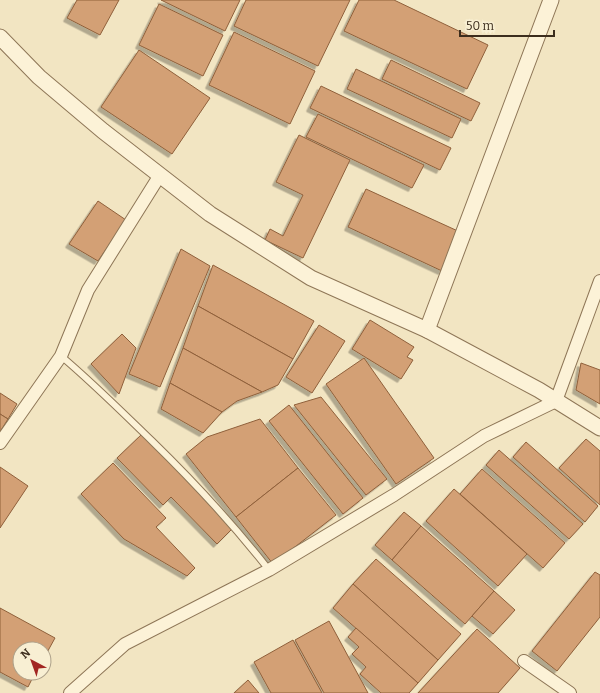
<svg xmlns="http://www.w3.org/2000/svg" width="600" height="693" font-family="Bitter,serif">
<defs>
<filter id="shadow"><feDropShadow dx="-3.5" dy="3.5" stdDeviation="0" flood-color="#0004"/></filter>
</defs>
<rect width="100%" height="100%" fill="#f2e5c2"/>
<!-- building -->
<g fill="#d3a075" stroke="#8f603b" filter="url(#shadow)">
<polygon points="77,0 119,0 100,35 67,18"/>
<polygon points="161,0 240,0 225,31"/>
<polygon points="246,0 350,0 318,66 234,26"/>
<polygon points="359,0 394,0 488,45 467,89 344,31"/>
<polygon points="159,4 223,35 203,76 139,45"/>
<polygon points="234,32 315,71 290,124 209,85"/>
<polygon points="139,50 210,98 172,154 101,107"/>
<polygon points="391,60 480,103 471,121 382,79"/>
<polygon points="356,69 461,119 452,138 347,89"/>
<polygon points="321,86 451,148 440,170 310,108"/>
<polygon points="318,114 424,165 412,188 306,137"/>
<polygon points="299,135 350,160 303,258 265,240 270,229 283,236 303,195 276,182"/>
<polygon points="366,189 460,232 442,271 348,227"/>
<polygon points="98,201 126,220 98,261 69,244"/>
<polygon points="181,249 210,266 160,387 129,374"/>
<polygon points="213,265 314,321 293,359 198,306"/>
<polygon points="198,306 293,359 278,385 262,392 183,348"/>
<polygon points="370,320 414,347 407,357 413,360 401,379 352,349"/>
<polygon points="319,325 345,341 312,393 286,377"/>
<polygon points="122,334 136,348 119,394 91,364"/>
<polygon points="183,348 262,392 237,401 222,412 170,383"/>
<polygon points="364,358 434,458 396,484 326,384"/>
<polygon points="581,363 600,370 600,404 576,390"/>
<polygon points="170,383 222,412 203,433 161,409"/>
<polygon points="0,393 17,404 8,419 0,414"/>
<polygon points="321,397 387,479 366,495 294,405"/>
<polygon points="289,405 363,498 343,514 269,421"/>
<polygon points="0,414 8,419 0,432"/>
<polygon points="260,419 298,468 236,517 186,454 207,437"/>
<polygon points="142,434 233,528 217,544 171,497 163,505 117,458"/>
<polygon points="586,439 600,451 600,505 559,468"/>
<polygon points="526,442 598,506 585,522 513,457"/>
<polygon points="499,450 583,524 569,539 486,465"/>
<polygon points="113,463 166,518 156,527 195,568 187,576 124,539 81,494"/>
<polygon points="0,467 28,486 0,528"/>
<polygon points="298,468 336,515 273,564 236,517"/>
<polygon points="482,469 565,543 543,568 460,494"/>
<polygon points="454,489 527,554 498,586 426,521"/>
<polygon points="404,512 421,526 392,560 375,545"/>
<polygon points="421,526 494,591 465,624 392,560"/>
<polygon points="376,559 461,634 438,660 353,584"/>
<polygon points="595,572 600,575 600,617 557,671 532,651"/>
<polygon points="353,584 438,660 418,683 333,608"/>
<polygon points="494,591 515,610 493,634 472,616"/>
<polygon points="0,608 55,638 44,658 44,649 20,649 20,673 35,673 28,687 0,672"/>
<polygon points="329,621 368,693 324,693 295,640"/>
<polygon points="356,628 418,683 409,693 381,693 360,674 366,667 352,654 359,647 348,637"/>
<polygon points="477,629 520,668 498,693 418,693"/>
<polygon points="293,640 322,693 271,693 254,662"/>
<polygon points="248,680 259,693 234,693"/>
</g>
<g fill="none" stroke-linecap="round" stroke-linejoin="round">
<defs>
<path id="service" d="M 61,356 C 93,383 122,412 152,441 C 194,482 233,524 269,570"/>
<g id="minor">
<polyline points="0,443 61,356 88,290 160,175"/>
<polyline points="524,661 570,693"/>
<polyline points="70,693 125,644 269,570 394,495 484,436 556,401 600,281"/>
</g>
<g id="tertiary">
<polyline points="0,37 39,77 103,131 210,214 311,278 427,330 539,390 600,428"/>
<polyline points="427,330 551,0"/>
</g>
</defs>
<!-- service casing -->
<use href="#service" stroke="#8e7657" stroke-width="8"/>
<!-- minor casing -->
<use href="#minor" stroke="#8e7657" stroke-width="14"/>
<!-- tertiary casing -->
<use href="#tertiary" stroke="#8e7657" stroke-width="17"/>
<!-- service -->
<use href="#service" stroke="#fcf2d7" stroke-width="6"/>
<!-- minor -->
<use href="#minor" stroke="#fcf2d7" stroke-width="12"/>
<!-- tertiary -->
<use href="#tertiary" stroke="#fcf2d7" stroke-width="15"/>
</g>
<!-- north arrow -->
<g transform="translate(32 661) rotate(319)"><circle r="19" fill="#f8efd3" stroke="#ada18a"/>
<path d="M0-3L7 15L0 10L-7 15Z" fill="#a22622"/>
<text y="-6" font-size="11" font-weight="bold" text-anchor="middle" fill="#3c2d1d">N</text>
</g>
<!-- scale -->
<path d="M460 30v6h94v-6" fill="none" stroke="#3c2d1d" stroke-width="2"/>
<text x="466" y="30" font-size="12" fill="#3c2d1d" stroke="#f8efd3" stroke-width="3" paint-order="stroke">50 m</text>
</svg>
